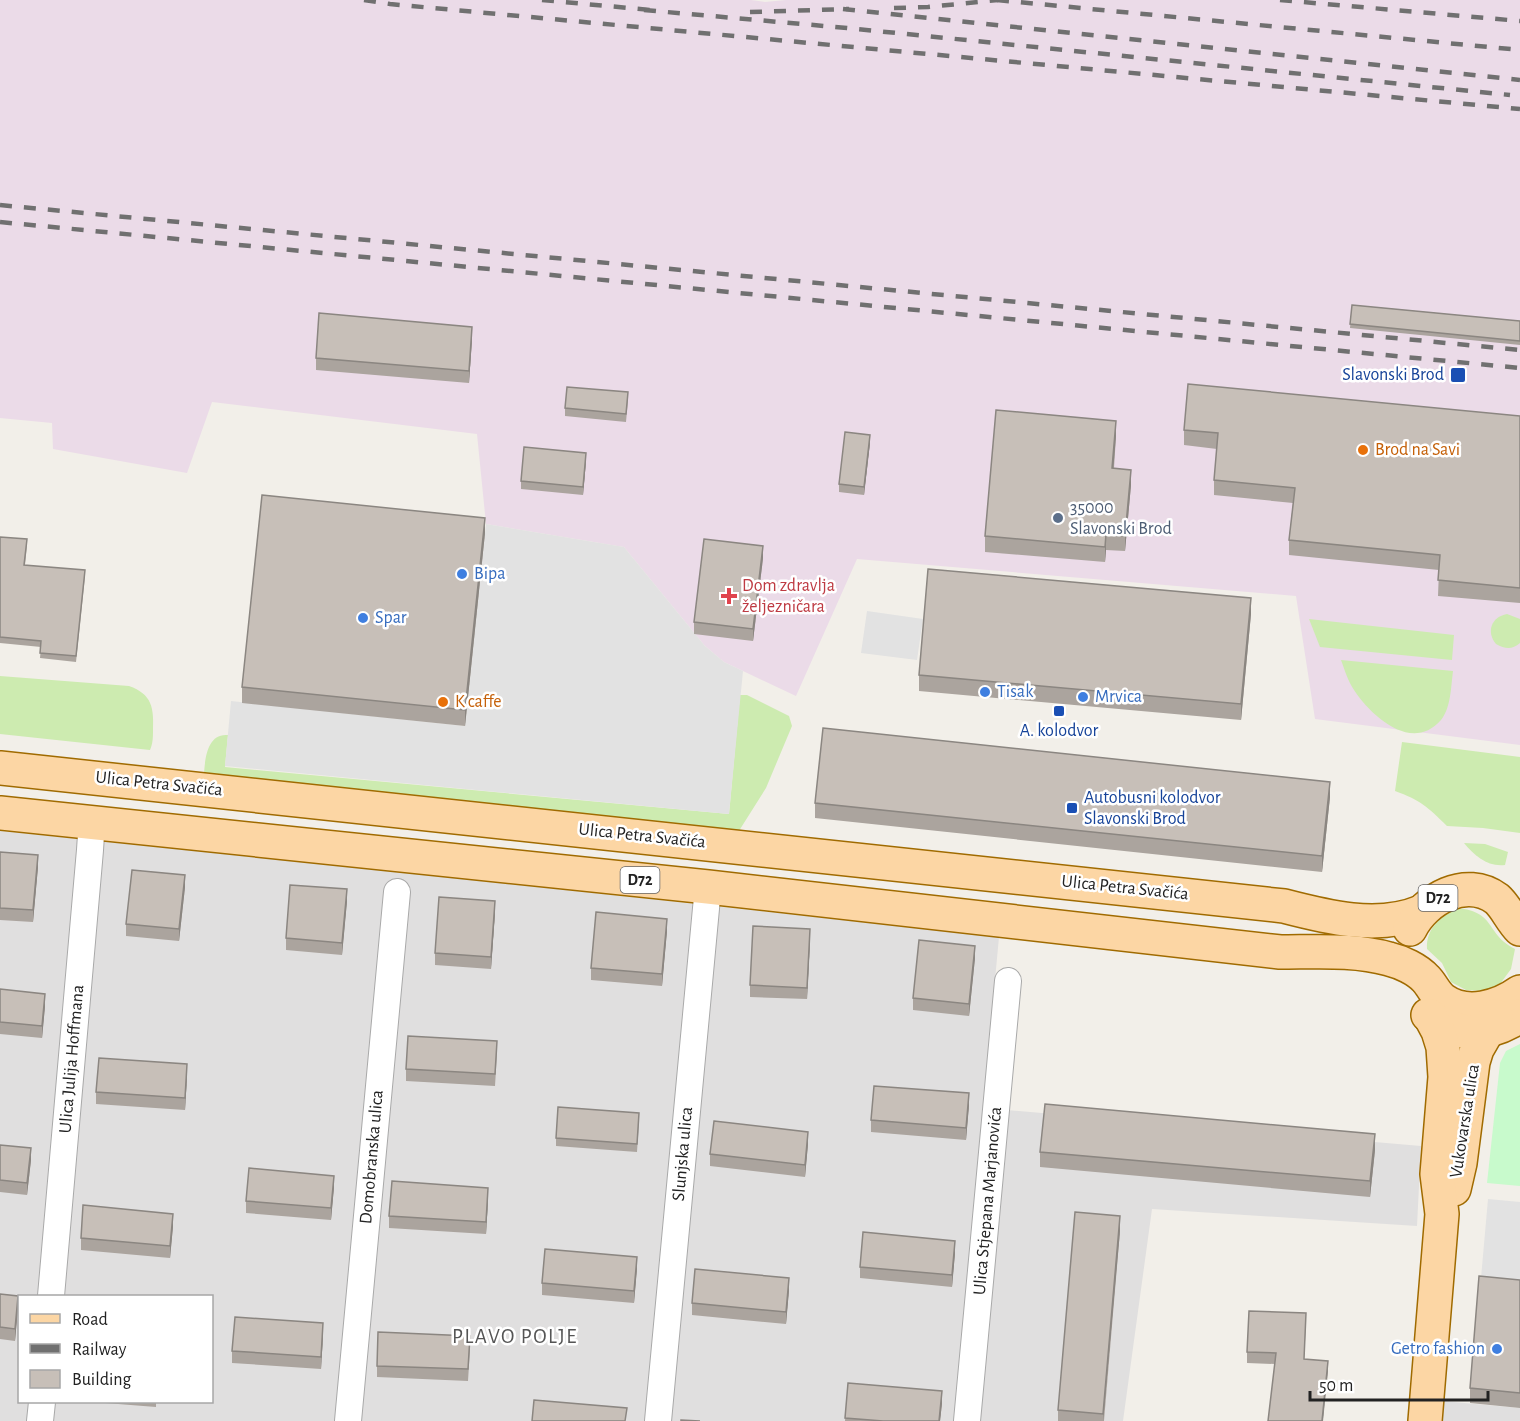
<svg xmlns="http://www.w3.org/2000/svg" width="1520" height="1421" font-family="'Alegreya Sans',sans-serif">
<rect width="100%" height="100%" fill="#f2efe9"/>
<!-- residential -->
<g fill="#e0dfdf" fill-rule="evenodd">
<path d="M 0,831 L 409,873 L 999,937 L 983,1108 L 1421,1146 L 1417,1226 L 1152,1209 L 1123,1421 L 0,1421 ZM 20,1296 L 212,1296 L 212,1402 L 20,1402 Z"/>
<polygon points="1442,1401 1520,1408 1520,1421 1441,1421"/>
</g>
<!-- industrial -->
<polygon fill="#ebdbe8" points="0,0 751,0 765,2 786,0 1520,0 1520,745 1315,719 1296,596 857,559 796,696 724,662 705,646 624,547 486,524 477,434 212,402 187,473 53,449 52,423 0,418"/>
<!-- grass -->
<g fill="#cdebb0">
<path d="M 1507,614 L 1520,619 L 1520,643 C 1512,650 1505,649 1496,644 C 1486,632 1491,617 1507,614 Z"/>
<polygon points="1309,619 1454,635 1452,660 1320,647"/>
<path d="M 1341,660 L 1453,671 C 1451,686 1451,708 1441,720 C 1412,753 1372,717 1354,690 C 1348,681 1345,671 1341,660 Z"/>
<path d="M 0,676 L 129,686 C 152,694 154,708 153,730 C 153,737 153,743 150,750 L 0,734 Z"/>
<path d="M 740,695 L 747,695 L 789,716 L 792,726 L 766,788 L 737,834 L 204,774 C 205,757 208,733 228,735 L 225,767 L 729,814 Z"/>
<path d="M 1402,742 L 1520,757 L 1520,833 L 1483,828 L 1447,826 C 1428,807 1420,800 1395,791 Z"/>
<path d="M 1464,843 L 1485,844 L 1508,852 L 1505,865 C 1487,867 1475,856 1464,843 Z"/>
<path d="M 1457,908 C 1497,912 1485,934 1515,949 L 1511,969 L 1500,984 L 1484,991 L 1466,990 L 1451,982 L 1442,963 L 1427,949 C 1426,928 1440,918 1457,908 Z"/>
</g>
<!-- park -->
<polygon fill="#c8facc" points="1520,1044 1520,1186 1487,1183 1500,1063 1506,1051"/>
<!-- parking -->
<g fill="#e2e2e2">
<polygon points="486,524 624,547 705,646 724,662 743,671 729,814 225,766 231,701 465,726"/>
<polygon points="867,611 923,619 917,660 861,653"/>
<polygon points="1488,1199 1520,1202 1520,1290 1481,1278"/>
</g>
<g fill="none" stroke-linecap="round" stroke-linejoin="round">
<defs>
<g id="minor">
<polyline points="51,1296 90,850 91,835 88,821"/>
<polyline points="40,1421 42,1402"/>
<polyline points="348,1421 397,892"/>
<polyline points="658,1421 708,887"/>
<polyline points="967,1421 1008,981"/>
</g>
<g id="major">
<path d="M 0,768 L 1284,906 C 1326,917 1378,930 1421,912"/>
<path d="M 0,813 L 708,887 L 1280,952 C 1315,952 1355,949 1389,959 C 1401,962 1417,969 1426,979 C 1432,985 1435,994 1443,1000 C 1467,1017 1499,1007 1520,992"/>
<path d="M 1410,929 C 1425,899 1466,876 1497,899 C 1506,907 1511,920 1520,929"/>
<path d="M 1428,1015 C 1459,1038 1488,1037 1520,1016"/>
<polyline points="1454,1189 1460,1163 1473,1062 1477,1049 1496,1016"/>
<polyline points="1425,1421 1442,1214 1437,1174 1445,1077 1443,1047 1438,1031 1430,1016"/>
</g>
</defs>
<!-- minor casing -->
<use href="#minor" stroke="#a9a9a9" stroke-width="28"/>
<!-- major casing -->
<use href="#major" stroke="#a06b00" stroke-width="36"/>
<!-- minor -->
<use href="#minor" stroke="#fff" stroke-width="26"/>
<!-- major -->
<use href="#major" stroke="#fcd6a4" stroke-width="33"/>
<!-- rail -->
<g stroke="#707070" stroke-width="4.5" stroke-dasharray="12 12" stroke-linecap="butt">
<polyline points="364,0 390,4 1520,109"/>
<polyline points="542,0 651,10"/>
<polyline points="997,0 1520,50"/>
<polyline points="1280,0 1520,21"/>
<polyline points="894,8 928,7 998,0"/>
<polyline points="843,9 1520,80"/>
<polyline points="644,10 847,28 1510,95"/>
<polyline points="750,12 849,9"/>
<polyline points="0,205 1520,350"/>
<polyline points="0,222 1520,368"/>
</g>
</g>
<!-- wall -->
<g fill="#aba49e">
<polygon points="1352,305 1520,321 1520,345 1350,328"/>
<polygon points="472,339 469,383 316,370 316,358"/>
<polygon points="628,400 626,422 565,416 565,408"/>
<polygon points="1520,416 1520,603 1438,596 1439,570 1289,555 1289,540 1293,503 1214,495 1214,480 1217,449 1184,445 1184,430"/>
<polygon points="1116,436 1114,468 1131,485 1125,551 1106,550 1105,562 985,552 985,536"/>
<polygon points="870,443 864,495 839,492 839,484"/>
<polygon points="586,461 583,495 521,489 521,481"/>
<polygon points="485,533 465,726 242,703 242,687"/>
<polygon points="0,537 27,545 25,565 85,576 76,662 40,658 41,647 0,643"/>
<polygon points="763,558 753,641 694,634 694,622"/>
<polygon points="1251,614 1241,720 919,691 919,675"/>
<polygon points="1330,797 1322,872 815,818 815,803"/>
<polygon points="0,852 38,867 33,922 0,920"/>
<polygon points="185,887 179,941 126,936 126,924"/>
<polygon points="347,901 342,955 286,950 286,938"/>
<polygon points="495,913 491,969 435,965 435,953"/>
<polygon points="667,931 662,986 591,980 591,968"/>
<polygon points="810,941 807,999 750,997 750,985"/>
<polygon points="975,958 969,1016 913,1010 913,998"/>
<polygon points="0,989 45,1006 42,1038 0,1034"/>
<polygon points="497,1053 495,1086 406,1081 406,1069"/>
<polygon points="187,1076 185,1110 96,1104 96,1092"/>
<polygon points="969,1105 966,1140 871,1132 871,1120"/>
<polygon points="639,1121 637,1152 556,1146 556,1138"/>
<polygon points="808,1144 805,1177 710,1166 710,1154"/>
<polygon points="0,1145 31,1160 27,1195 0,1192"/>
<polygon points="1375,1150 1370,1197 1040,1167 1040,1152"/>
<polygon points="334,1187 331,1220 246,1213 246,1201"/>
<polygon points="488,1200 486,1234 389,1228 389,1216"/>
<polygon points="173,1226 170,1258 81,1250 81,1238"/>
<polygon points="1120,1231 1104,1421 1058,1421 1058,1410"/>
<polygon points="955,1253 952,1287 860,1278 860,1267"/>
<polygon points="637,1268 634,1303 542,1295 542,1283"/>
<polygon points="1520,1280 1520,1408 1470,1403 1470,1388"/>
<polygon points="789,1290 786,1324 692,1315 692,1303"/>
<polygon points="0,1294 18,1308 15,1341 0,1339"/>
<polygon points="1306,1324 1304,1359 1328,1371 1275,1364 1247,1363 1247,1352"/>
<polygon points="323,1335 321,1369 232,1363 232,1351"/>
<polygon points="470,1348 468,1381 377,1377 377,1366"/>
<polygon points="848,1383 942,1403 940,1421 845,1421"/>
<polygon points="80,1401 156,1401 156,1407"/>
</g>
<!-- shaded-wall -->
<g fill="#8b8681">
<polygon points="472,327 472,339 469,383 469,371"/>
<polygon points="1116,421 1116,436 1112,484 1112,468"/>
<polygon points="870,435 870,443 864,495 864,487"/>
<polygon points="586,453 586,461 583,495 583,487"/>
<polygon points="1131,470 1131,485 1125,551 1125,536"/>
<polygon points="485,518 485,533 465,726 465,710"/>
<polygon points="1106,534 1106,550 1105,562 1105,547"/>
<polygon points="763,546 763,558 753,641 753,629"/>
<polygon points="1251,598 1251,614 1241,720 1241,704"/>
<polygon points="1330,782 1330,797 1322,872 1322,856"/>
<polygon points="38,855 38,867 33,922 33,910"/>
<polygon points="185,875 185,887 179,941 179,929"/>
<polygon points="347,889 347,901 342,955 342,943"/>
<polygon points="495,901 495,913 491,969 491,957"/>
<polygon points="667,919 667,931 662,986 662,974"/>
<polygon points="810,929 810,941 807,999 807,988"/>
<polygon points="975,946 975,958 969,1016 969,1004"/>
<polygon points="45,994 45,1006 42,1038 42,1026"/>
<polygon points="187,1064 187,1076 185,1110 185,1098"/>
<polygon points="969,1093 969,1105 966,1140 966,1128"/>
<polygon points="808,1132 808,1144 805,1177 805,1165"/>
<polygon points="1375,1134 1375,1150 1370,1197 1370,1181"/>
<polygon points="31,1148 31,1160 27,1195 27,1183"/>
<polygon points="334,1176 334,1187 331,1220 331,1208"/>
<polygon points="488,1188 488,1200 486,1234 486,1222"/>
<polygon points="173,1214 173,1226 170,1258 170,1246"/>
<polygon points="1120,1216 1120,1231 1103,1421 1103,1414"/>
<polygon points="955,1241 955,1253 952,1287 952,1275"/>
<polygon points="637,1257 637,1268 634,1303 634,1291"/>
<polygon points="789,1278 789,1290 786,1324 786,1312"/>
<polygon points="18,1296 18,1308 15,1341 15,1329"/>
<polygon points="323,1323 323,1335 321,1369 321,1357"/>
<polygon points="1328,1361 1328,1371 1323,1421 1322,1421"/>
<polygon points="942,1391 942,1403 940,1421 939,1421"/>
</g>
<!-- building -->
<g fill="#c7bfb8" stroke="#8b8681" stroke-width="1.5">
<polygon points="1352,305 1520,321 1520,341 1350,324"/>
<polygon points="319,313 472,327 469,371 316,358"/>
<polygon points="1188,384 1520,416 1520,588 1438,580 1440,555 1289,540 1295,488 1214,480 1218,433 1184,430"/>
<polygon points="567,387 628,392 626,414 565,408"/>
<polygon points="996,410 1116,421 1112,468 1131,470 1125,536 1106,534 1105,547 985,536"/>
<polygon points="845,432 870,435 864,487 839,484"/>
<polygon points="524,447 586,453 583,487 521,481"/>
<polygon points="262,495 485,518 465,710 242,687"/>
<polygon points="0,537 27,539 24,565 85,570 76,656 40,653 41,641 0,637"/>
<polygon points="704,539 763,546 753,629 694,622"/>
<polygon points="928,569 1251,598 1241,704 919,675"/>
<polygon points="823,728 1330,782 1322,856 815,803"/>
<polygon points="0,852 38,855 33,910 0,908"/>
<polygon points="132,870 185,875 179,929 126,924"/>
<polygon points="290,885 347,889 342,943 286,938"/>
<polygon points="439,897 495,901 491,957 435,953"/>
<polygon points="596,912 667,919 662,974 591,968"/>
<polygon points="753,926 810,929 807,988 750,985"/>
<polygon points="919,940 975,946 969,1004 913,998"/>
<polygon points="0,989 45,994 42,1026 0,1022"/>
<polygon points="408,1036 497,1041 495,1074 406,1069"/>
<polygon points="99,1058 187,1064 185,1098 96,1092"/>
<polygon points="874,1086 969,1093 966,1128 871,1120"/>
<polygon points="1045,1104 1375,1134 1370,1181 1040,1152"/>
<polygon points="558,1107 639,1113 637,1144 556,1138"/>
<polygon points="714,1121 808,1132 805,1165 710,1154"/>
<polygon points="0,1145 31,1148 27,1183 0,1180"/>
<polygon points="249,1168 334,1176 331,1208 246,1201"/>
<polygon points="392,1181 488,1188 486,1222 389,1216"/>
<polygon points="83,1205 173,1214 170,1246 81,1238"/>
<polygon points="1075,1212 1120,1216 1103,1414 1058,1410"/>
<polygon points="863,1232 955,1241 952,1275 860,1267"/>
<polygon points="545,1249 637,1257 634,1291 542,1283"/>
<polygon points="695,1269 789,1278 786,1312 692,1303"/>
<polygon points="1479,1276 1520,1280 1520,1393 1470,1388"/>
<polygon points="0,1294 18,1296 15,1329 0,1327"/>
<polygon points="1249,1311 1306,1313 1304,1359 1328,1361 1322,1421 1268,1421 1276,1353 1247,1352"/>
<polygon points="235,1317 323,1323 321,1357 232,1351"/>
<polygon points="378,1332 470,1336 468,1369 377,1366"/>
<polygon points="848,1383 942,1391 939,1421 883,1421 845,1418"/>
<polygon points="534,1400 627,1408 625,1421 532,1421"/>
<polygon points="681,1420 700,1421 681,1421"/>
</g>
<!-- markers -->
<g fill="#1a4fb4" stroke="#fff" stroke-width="2">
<rect x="1450" y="367" width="16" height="16" rx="3"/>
<rect x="1053" y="705" width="12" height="12" rx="3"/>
<rect x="1066" y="802" width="12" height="12" rx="3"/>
</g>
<g fill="#e8710a" stroke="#fff" stroke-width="2">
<circle cx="1363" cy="450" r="6"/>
<circle cx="443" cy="702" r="6"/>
</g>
<circle fill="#5c6f8a" stroke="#fff" stroke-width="2" cx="1058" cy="518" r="6"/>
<g fill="#3f7fe0" stroke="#fff" stroke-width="2">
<circle cx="462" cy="574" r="6"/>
<circle cx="363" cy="618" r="6"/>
<circle cx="985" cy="692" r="6"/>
<circle cx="1083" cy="697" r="6"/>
<circle cx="1497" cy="1349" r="6"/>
</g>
<path fill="#e0444e" stroke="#fff" stroke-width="2" d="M726 587h6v6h6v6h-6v6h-6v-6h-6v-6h6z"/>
<g text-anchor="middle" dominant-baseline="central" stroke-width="5" stroke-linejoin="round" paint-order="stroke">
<!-- shield labels -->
<g fill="#fff" stroke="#646464" stroke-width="1.5">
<rect x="620.5" y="867" width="39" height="26" rx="4.5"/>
<rect x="1418.5" y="885" width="39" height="26" rx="4.5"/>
</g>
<g font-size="16" font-weight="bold" fill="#222">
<text x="640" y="880">D72</text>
<text x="1438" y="898">D72</text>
</g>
<!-- transit labels -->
<g font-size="18" fill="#164399" stroke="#fff" text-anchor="end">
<text x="1444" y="375">Slavonski Brod</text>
<text x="1059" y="731" text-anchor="middle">A. kolodvor</text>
<text x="1084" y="798" text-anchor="start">Autobusni kolodvor<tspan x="1084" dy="21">Slavonski Brod</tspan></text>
</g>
<!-- food labels -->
<g font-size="18" fill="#c56008" stroke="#fff" text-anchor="start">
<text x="1375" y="450">Brod na Savi</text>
<text x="455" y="702">K caffe</text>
</g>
<!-- service labels -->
<g font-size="18" fill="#4e5e75" stroke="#fff" text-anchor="start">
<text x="1070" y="508">35000<tspan x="1070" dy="21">Slavonski Brod</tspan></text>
</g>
<!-- shop labels -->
<g font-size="18" fill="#366cbe" stroke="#fff" text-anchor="start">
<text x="474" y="574">Bipa</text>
<text x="375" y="618">Spar</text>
<text x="997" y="692">Tisak</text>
<text x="1095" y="697">Mrvica</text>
<text x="1485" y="1349" text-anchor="end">Getro fashion</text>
</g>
<!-- health labels -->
<g font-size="18" fill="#be3a42" stroke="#fff" text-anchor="start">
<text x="742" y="586">Dom zdravlja<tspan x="742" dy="21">željezničara</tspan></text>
</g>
<!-- street labels -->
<g font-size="18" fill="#222" stroke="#fff">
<text transform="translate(159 784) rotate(6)">Ulica Petra Svačića</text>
<text transform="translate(642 836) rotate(6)">Ulica Petra Svačića</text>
<text transform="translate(1125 888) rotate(6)">Ulica Petra Svačića</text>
<text transform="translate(72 1059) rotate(-85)">Ulica Julija Hoffmana</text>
<text transform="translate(1465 1121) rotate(-81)">Vukovarska ulica</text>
<text transform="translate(683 1154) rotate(-85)">Slunjska ulica</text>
<text transform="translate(372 1157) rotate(-85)">Domobranska ulica</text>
<text transform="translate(988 1201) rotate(-85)">Ulica Stjepana Marjanovića</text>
</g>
<!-- quarter labels -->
<g font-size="21" letter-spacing="1.5" fill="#555" stroke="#fff">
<text x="515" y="1336">PLAVO POLJE</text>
</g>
</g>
<!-- legend -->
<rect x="18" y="1295" width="195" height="108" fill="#ffffff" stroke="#a7a7a7" stroke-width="1.5"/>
<rect x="30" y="1314" width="30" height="9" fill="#fcd6a4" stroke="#a7a7a7" stroke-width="1.5"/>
<text x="72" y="1325" font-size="18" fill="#222222">Road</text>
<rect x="30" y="1344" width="30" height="9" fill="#707070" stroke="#a7a7a7" stroke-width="1.5"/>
<text x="72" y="1355" font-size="18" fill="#222222">Railway</text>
<rect x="30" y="1370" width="30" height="18" fill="#c7bfb8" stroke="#a7a7a7" stroke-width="1.5"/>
<text x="72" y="1385" font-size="18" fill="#222222">Building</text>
<!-- scale -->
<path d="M1310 1391v9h178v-9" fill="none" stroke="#222222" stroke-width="3"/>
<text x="1319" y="1391" font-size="18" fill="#222222" stroke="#ffffff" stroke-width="4.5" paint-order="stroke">50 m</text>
</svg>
